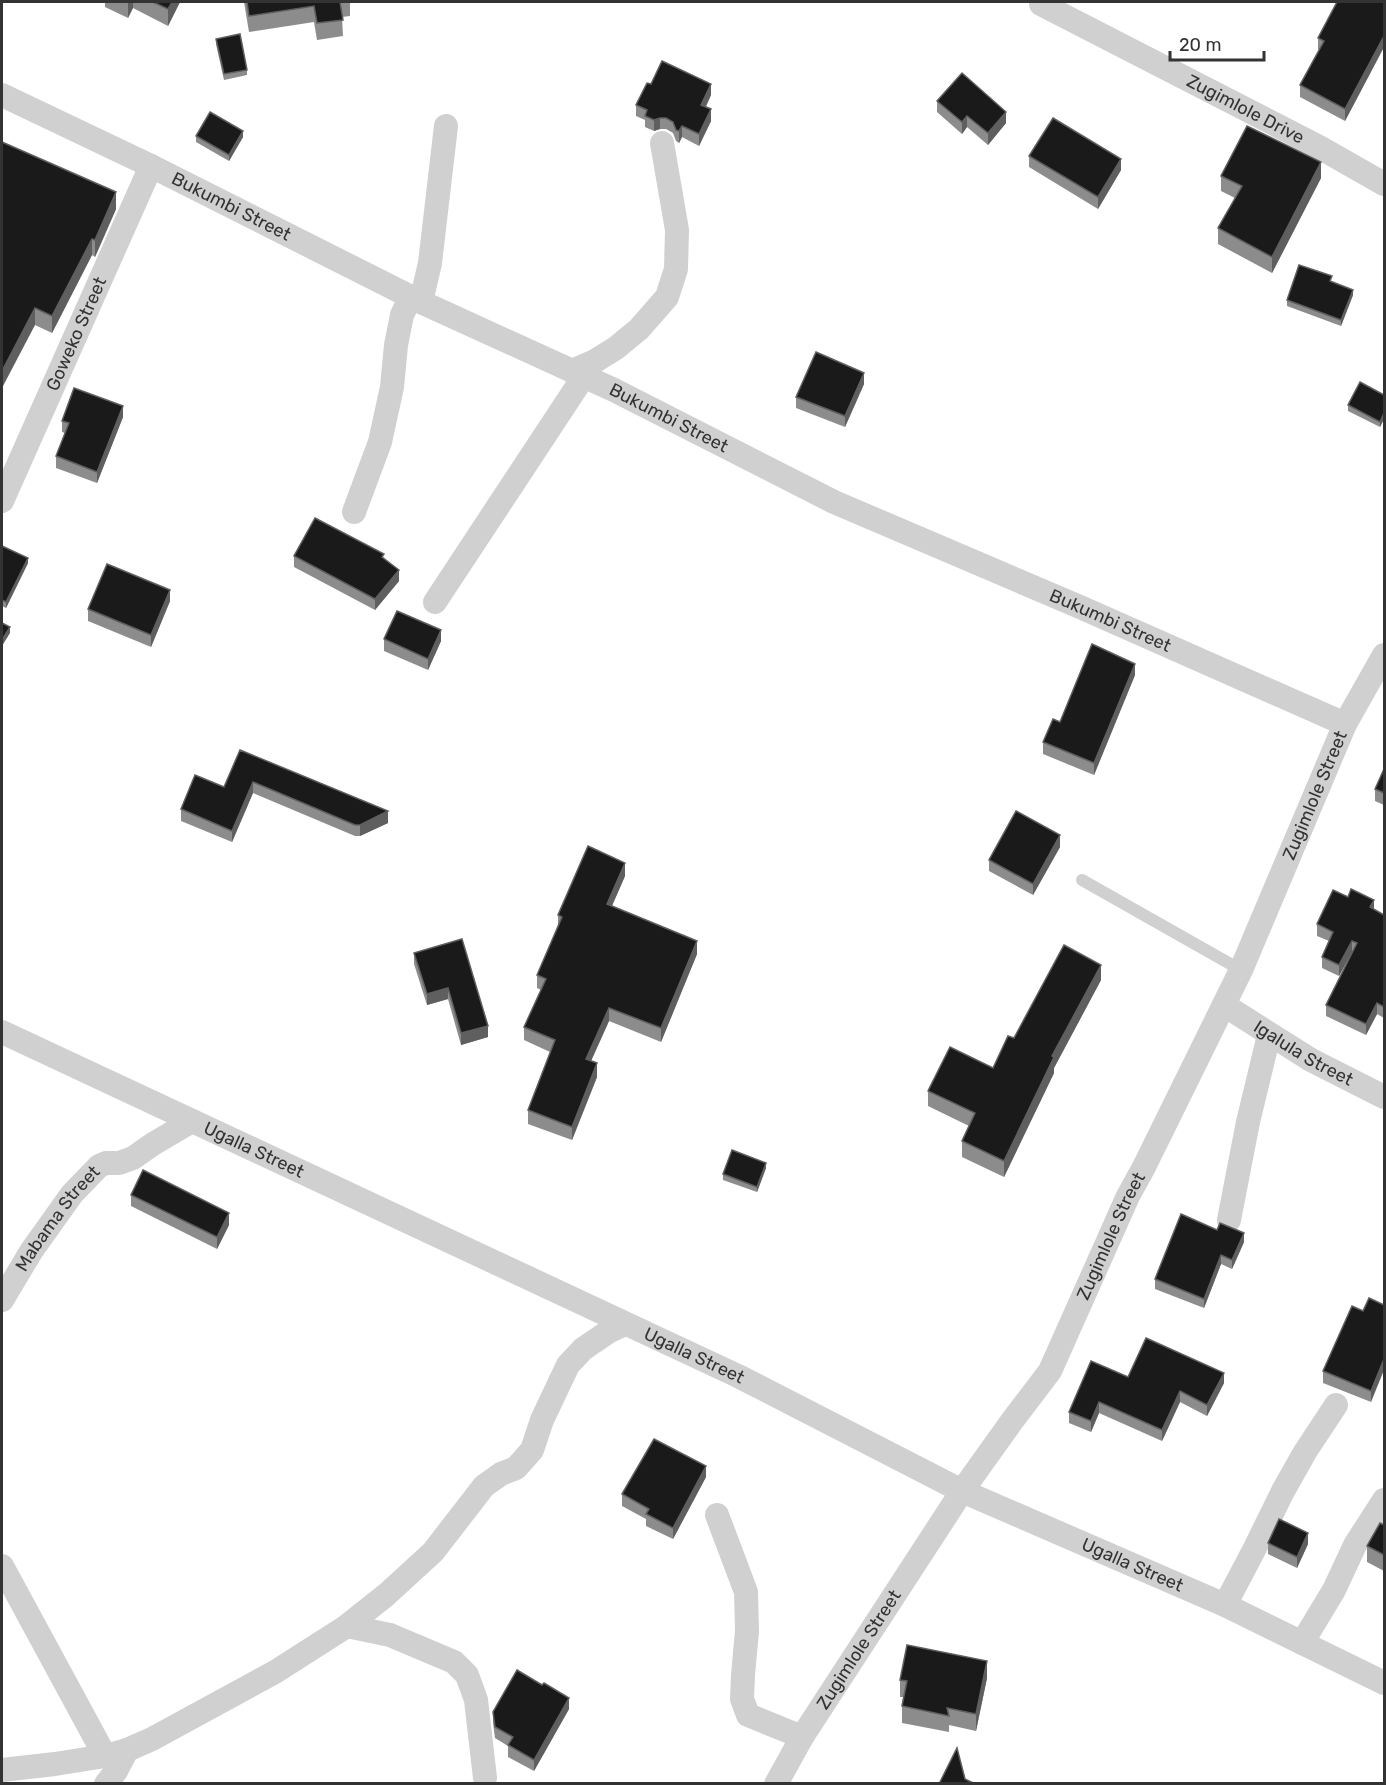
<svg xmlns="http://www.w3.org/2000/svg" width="1386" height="1785" font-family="Rubik,sans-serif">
<rect width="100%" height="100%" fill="#fff"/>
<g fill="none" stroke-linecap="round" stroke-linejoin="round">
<!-- service -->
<polyline stroke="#d0d0d0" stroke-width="12" points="1082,880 1241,970"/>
<!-- minor -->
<g stroke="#d0d0d0" stroke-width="24">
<path id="s1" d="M 1041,4 L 1319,147 L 1384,184"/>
<path id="s2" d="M 2,95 L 151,166 L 421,302 L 614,390 L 834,502 L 1080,607 L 1345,724"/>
<polyline points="421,302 430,263 446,126"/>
<polyline points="572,371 595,361 616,348 639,329 667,297 676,269 677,230 662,143"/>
<path id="s3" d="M 2,501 L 151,166"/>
<polyline points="354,512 380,442 392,387 396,345 402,315 411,296"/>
<polyline points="435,602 584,376"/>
<path id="s4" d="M 1224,1005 L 1311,1060 L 1384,1097"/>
<path id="s5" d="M 2,1032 L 738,1376 L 962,1491 L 1225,1605 L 1384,1683"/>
<polyline points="1229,1220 1248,1122 1269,1035"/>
<path id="s6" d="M 2,1300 L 32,1250 L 72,1194 L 99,1166 L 106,1163 L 119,1163 L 133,1158 L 153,1144 L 192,1121"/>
<polyline points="717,1515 746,1592 747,1631 743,1675 742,1699 748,1715 802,1737"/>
<polyline points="2,1566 105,1756"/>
<polyline points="1225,1605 1255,1548 1283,1491 1305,1452 1336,1405"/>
<polyline points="347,1626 390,1635 454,1662 467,1675 476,1700 485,1778"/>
<polyline points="1302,1643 1334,1590 1355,1545 1384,1500"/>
<polyline points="2,1770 55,1764 105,1756 127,1750 152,1739 275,1672 347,1626 386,1595 433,1552 484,1486 501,1474 516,1468 532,1450 542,1420 568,1365 583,1349 608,1332 625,1324"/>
<polyline points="106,1784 116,1771 127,1750"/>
<path id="s7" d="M 776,1784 L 802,1737 L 962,1491 L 1012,1421 L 1050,1371 L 1128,1196 L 1144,1167 L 1241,970 L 1345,724 L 1384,655"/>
</g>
</g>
<!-- wall -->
<g fill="#8c8c8c">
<polygon points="105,2 180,2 168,26 133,8 128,18 105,7"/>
<polygon points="244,2 350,2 350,16 342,17 343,36 317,40 314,22 249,32"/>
<polygon points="1384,2 1384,47 1345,121 1300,97 1300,85 1319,50 1318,49 1318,38"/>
<polygon points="216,39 247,70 247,75 224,80 216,44"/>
<polygon points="651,84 711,95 706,107 711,121 699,146 682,137 679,143 676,141 673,133 666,129 660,129 654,131 645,127 645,120 636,116 636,105"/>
<polygon points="937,101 1006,123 988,145 967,127 962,134 937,112"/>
<polygon points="196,136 243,137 229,161 196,142"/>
<polygon points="2,142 116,209 95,257 92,255 52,333 35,325"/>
<polygon points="1029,156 1121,170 1098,209 1029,167"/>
<polygon points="1221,176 1321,178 1272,273 1218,244 1218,228 1235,198 1221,191"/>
<polygon points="1332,282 1353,295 1341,326 1287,306 1287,300"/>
<polygon points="864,384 845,427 796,408 796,397"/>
<polygon points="1384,395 1384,419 1380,427 1348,411 1348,405"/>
<polygon points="123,417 97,483 56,468 56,456 65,433 62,432 62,421"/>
<polygon points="2,547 28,563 6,608 2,606"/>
<polygon points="294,556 384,559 399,581 375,610 294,567"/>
<polygon points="170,601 151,647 88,621 88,609"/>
<polygon points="384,639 441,641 428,670 384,651"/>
<polygon points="1135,675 1094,775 1043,754 1043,742 1060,722"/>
<polygon points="240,750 388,823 360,836 355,836 253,793 232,842 181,821 181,809 224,787"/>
<polygon points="1384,769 1384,805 1375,801 1375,789"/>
<polygon points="1060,847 1033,895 989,871 989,860"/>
<polygon points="625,876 612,906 697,954 661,1042 609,1021 591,1061 597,1077 572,1140 528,1124 528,1110 550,1052 524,1040 524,1027 541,990 537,988 537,975 558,928 558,915"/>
<polygon points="1374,909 1384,915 1384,1018 1377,1014 1366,1035 1326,1016 1326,1005 1352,952 1339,976 1322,968 1322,957 1329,941 1317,936 1317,924"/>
<polygon points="462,939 488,1037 461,1045 448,999 427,1005 414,964 414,953"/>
<polygon points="1101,980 1054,1068 1054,1073 1004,1177 962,1157 962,1141 969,1126 928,1106 928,1091 993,1068 1014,1038"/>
<polygon points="766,1168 757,1192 723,1180 723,1174"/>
<polygon points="131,1195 229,1225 217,1249 131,1206"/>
<polygon points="1244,1242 1232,1269 1221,1264 1204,1308 1155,1289 1155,1279"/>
<polygon points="1384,1305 1371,1402 1323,1383 1323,1371 1363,1311"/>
<polygon points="1128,1377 1224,1383 1207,1416 1180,1402 1162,1441 1099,1413 1091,1432 1069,1423 1069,1412"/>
<polygon points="706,1477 673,1539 646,1526 646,1519 622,1506 622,1494"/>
<polygon points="1384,1525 1384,1571 1367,1562 1367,1546"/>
<polygon points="1268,1543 1308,1544 1297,1568 1268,1554"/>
<polygon points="987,1678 976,1731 949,1725 949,1732 902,1723 902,1706 903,1697 900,1697 900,1680"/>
<polygon points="542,1685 569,1709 534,1771 508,1757 508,1746 495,1738 493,1723 493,1712"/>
</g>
<!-- shaded-wall -->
<g fill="#5f5f5f">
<polygon points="128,2 133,2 133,8 128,18"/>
<polygon points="172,2 180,2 168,26 168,9"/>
<polygon points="1384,36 1384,47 1345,121 1345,109"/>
<polygon points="711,84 711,95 701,116 701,105"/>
<polygon points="711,109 711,121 699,146 699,134"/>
<polygon points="1006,112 1006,123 988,145 988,133"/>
<polygon points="967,116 967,127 962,134 962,122"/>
<polygon points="660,118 660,129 654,131 654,120"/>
<polygon points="682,126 682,137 679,143 679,131"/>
<polygon points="243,131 243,137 229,161 229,155"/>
<polygon points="1121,159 1121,170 1098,209 1098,197"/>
<polygon points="1321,162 1321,178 1272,273 1272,257"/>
<polygon points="116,192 116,209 95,257 95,240"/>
<polygon points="92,239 92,255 52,333 52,316"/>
<polygon points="1353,290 1353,295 1341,326 1341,320"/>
<polygon points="35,308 35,325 2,388 2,371"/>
<polygon points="864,373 864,384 845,427 845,416"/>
<polygon points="123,406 123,417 97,483 97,472"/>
<polygon points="1384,413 1384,419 1380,427 1380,422"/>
<polygon points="28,558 28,563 6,608 6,602"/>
<polygon points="399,570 399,581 375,610 375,599"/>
<polygon points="170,590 170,601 151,647 151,635"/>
<polygon points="10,627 10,633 2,646 2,640"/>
<polygon points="441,630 441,641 428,670 428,659"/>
<polygon points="1135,664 1135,675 1094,775 1094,763"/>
<polygon points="253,782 253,793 232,842 232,831"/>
<polygon points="388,811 388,823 360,836 360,825"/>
<polygon points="1060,835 1060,847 1033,895 1033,884"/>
<polygon points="625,863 625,876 607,917 607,904"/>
<polygon points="1374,900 1374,911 1370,907"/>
<polygon points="697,941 697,954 661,1042 661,1028"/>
<polygon points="1352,941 1352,952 1339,976 1339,965"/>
<polygon points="1101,965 1101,980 1054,1068 1054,1073 1004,1177 1004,1161 1052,1056"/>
<polygon points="448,988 448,999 427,1005 427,994"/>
<polygon points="1377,1003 1377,1014 1366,1035 1366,1024"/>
<polygon points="609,1008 609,1021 586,1072 586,1059"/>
<polygon points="488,1026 488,1037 461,1045 461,1033"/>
<polygon points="597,1063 597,1077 572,1140 572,1127"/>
<polygon points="766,1163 766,1168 757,1192 757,1187"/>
<polygon points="229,1213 229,1225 217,1249 217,1237"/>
<polygon points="1244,1233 1244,1242 1232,1269 1232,1260"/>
<polygon points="1221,1255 1221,1264 1204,1308 1204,1299"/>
<polygon points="1384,1359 1384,1370 1371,1402 1371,1391"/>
<polygon points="1224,1373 1224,1383 1207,1416 1207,1405"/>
<polygon points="1180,1391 1180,1402 1162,1441 1162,1430"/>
<polygon points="1099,1402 1099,1413 1091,1432 1091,1421"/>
<polygon points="706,1466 706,1477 673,1539 673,1528"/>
<polygon points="1308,1533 1308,1544 1297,1568 1297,1557"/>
<polygon points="987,1661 987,1678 976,1731 976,1714"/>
<polygon points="569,1698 569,1709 534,1771 534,1760"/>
</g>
<!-- building -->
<g fill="#1a1a1a" stroke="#5f5f5f" stroke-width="1.5">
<polygon points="153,2 172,2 168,9"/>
<polygon points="247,2 340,2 343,20 317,23 314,6 249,16"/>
<polygon points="1337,2 1384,2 1384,36 1345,109 1300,85 1324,41 1318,38"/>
<polygon points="240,34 247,70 224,74 216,39"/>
<polygon points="662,61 711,84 701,105 711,109 699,134 682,126 679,131 676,130 673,122 666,118 660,118 654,120 645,116 647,110 636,105 647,83 651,84"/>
<polygon points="962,73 1006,112 988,133 967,116 962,122 937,101"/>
<polygon points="210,112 243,131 229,155 196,136"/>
<polygon points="1053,118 1121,159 1098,197 1029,156"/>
<polygon points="1247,126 1321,162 1272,257 1218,228 1242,186 1221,176"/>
<polygon points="2,142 116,192 95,240 92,239 52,316 35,308 2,371"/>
<polygon points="1299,265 1332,276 1330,281 1353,290 1341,320 1287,300"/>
<polygon points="816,352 864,373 845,416 796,397"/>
<polygon points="1360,382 1384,395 1384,413 1380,422 1348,405"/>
<polygon points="74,388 123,406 97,472 56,456 69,423 62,421"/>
<polygon points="315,518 384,554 382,557 399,570 375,599 294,556"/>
<polygon points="2,546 28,558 6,602 2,600"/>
<polygon points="107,564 170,590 151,635 88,609"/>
<polygon points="397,611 441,630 428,659 384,639"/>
<polygon points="2,623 10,627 2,640"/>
<polygon points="1092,644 1135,664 1094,763 1043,742 1053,719 1060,722"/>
<polygon points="240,750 388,811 360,825 355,825 253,782 232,831 181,809 195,775 224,787"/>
<polygon points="1384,769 1384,793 1375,789"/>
<polygon points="1016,811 1060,835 1033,884 989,860"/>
<polygon points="588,846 625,863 607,904 697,941 661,1028 609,1008 586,1059 597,1063 572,1127 528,1110 555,1040 524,1027 546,979 537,975 562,917 558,915"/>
<polygon points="1351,889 1374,900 1370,907 1384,915 1384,1007 1377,1003 1366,1024 1326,1005 1357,943 1352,941 1339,965 1322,957 1333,932 1317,924 1333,890 1348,897"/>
<polygon points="462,939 488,1026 461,1033 448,988 427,994 414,953"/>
<polygon points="1064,945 1101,965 1052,1056 1054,1057 1004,1161 962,1141 975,1113 928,1091 950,1047 993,1068 1008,1036 1014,1038"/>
<polygon points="732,1150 766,1163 757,1187 723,1174"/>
<polygon points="143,1170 229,1213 217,1237 131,1195"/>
<polygon points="1181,1214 1217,1230 1220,1223 1244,1233 1232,1260 1221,1255 1204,1299 1155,1279"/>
<polygon points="1369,1298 1384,1305 1384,1359 1371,1391 1323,1371 1352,1306 1363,1311"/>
<polygon points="1146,1338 1224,1373 1207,1405 1180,1391 1162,1430 1099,1402 1091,1421 1069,1412 1091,1361 1128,1377"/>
<polygon points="654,1439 706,1466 673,1528 646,1514 649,1509 622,1494"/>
<polygon points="1279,1519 1308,1533 1297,1557 1268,1543"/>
<polygon points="1380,1523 1384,1525 1384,1555 1367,1546"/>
<polygon points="907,1645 987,1661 976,1714 947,1708 949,1716 902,1706 907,1681 900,1680"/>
<polygon points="517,1670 542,1685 544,1683 569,1698 534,1760 508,1745 513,1737 495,1727 493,1712"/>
<polygon points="957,1748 965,1779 975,1784 939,1784"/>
</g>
<g text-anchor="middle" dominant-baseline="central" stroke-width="6" stroke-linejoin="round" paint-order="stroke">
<!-- street labels -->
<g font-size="18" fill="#333" stroke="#fff">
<text stroke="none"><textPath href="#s1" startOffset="230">Zugimlole Drive</textPath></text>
<text stroke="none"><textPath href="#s2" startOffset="255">Bukumbi Street</textPath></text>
<text stroke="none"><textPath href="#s3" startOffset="183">Goweko Street</textPath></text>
<text stroke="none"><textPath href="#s2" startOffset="741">Bukumbi Street</textPath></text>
<text stroke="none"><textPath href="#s2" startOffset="1227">Bukumbi Street</textPath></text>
<text stroke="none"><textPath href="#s7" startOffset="1130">Zugimlole Street</textPath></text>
<text stroke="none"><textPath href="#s4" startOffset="93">Igalula Street</textPath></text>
<text stroke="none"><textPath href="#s5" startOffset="278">Ugalla Street</textPath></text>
<text stroke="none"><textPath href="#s6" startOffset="99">Mabama Street</textPath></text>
<text stroke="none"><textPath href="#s7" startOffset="644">Zugimlole Street</textPath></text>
<text stroke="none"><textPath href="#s5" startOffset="764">Ugalla Street</textPath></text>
<text stroke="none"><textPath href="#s5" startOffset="1250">Ugalla Street</textPath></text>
<text stroke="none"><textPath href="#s7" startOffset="158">Zugimlole Street</textPath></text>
</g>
</g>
<!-- border -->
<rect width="1386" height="1785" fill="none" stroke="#333333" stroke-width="6"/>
<!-- scale -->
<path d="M1170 51v9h94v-9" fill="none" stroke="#333333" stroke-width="3"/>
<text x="1179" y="51" font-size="18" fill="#333333" stroke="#ffffff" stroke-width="4.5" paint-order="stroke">20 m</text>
</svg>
